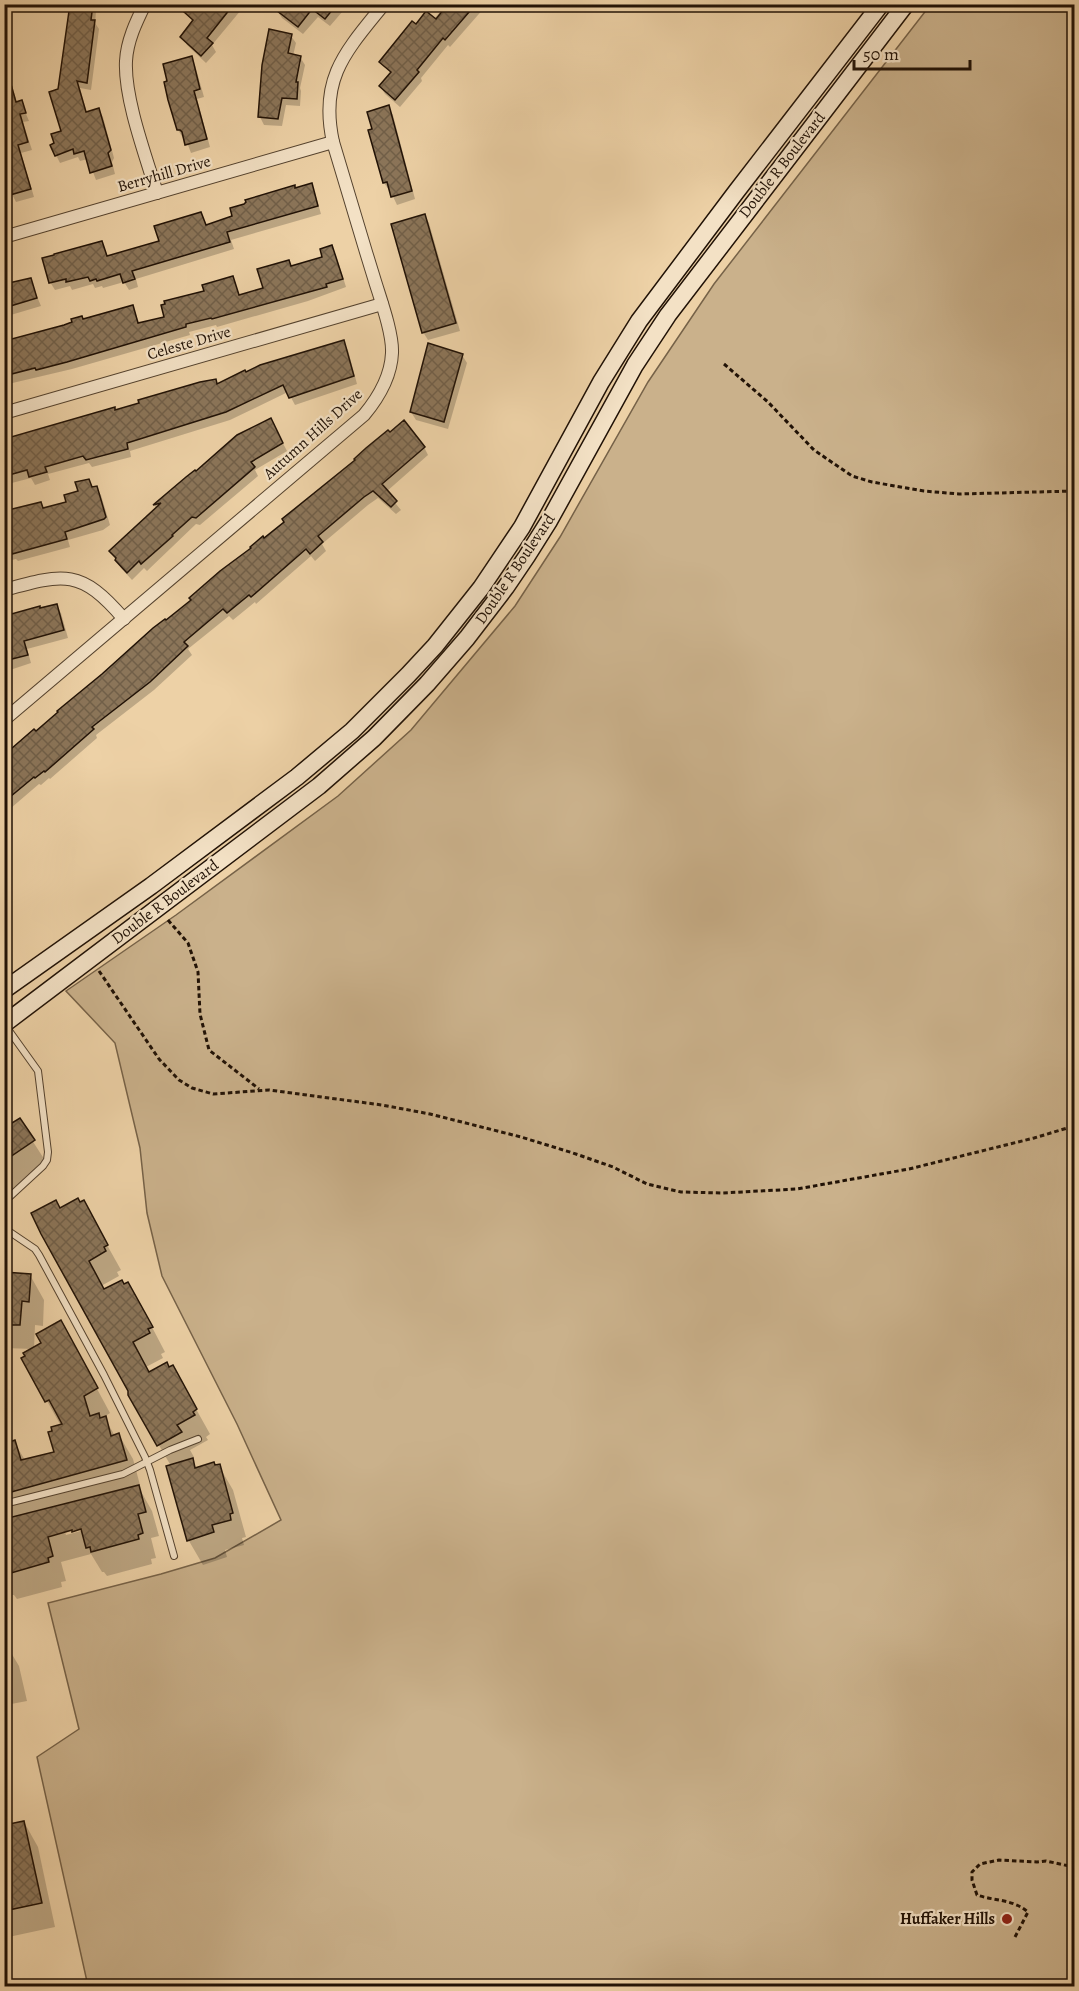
<svg xmlns="http://www.w3.org/2000/svg" width="1079" height="1991" font-family="Alegreya,serif">
<defs>
<pattern id="building-cross-hatch" width="8" height="8" patternUnits="userSpaceOnUse" patternTransform="scale(1.5)"><rect width="8" height="8" fill="#8b7559"/><path d="M0 0l8 8M0 8l8-8" fill="none" stroke="#715f48"/></pattern>
</defs>
<rect width="100%" height="100%" fill="#edd1a6"/>
<filter id="stains"><feTurbulence type="fractalNoise" baseFrequency=".00333" numOctaves="4"/><feColorMatrix values="0 0 0 0 .2 0 0 0 0 .09 0 0 0 0 .02 0 0 0 .5 -.17"/></filter>
<radialGradient id="worn" r=".72"><stop offset=".6" stop-color="#630" stop-opacity="0"/><stop offset="1" stop-color="#630" stop-opacity=".3"/></radialGradient>
<!-- grass -->
<polygon fill="#cab18b" stroke="#766248" stroke-width="1.5" points="931,4 1074,5 1074,1986 88,1986 37,1757 79,1729 48,1603 161,1574 215,1558 281,1520 237,1424 162,1276 147,1213 140,1148 115,1043 66,991 176,915 338,796 411,730 515,606 560,537 648,382 714,284"/>
<!-- shadow -->
<g fill="#0003" fill-rule="evenodd">
<polygon points="92,4 96,12 95,23 99,29 91,90 80,88 87,113 99,110 103,117 114,158 112,162 115,174 96,180 88,159 80,161 78,157 60,163 56,155 63,132 59,91"/>
<polygon points="188,4 246,4 212,45 216,52 206,63 187,45 182,37 193,22 183,10"/>
<polygon points="290,4 349,4 330,26 318,17 303,34 282,18 277,10"/>
<polygon points="447,4 484,4 485,7 450,47 448,45 421,78 422,81 400,107 385,94 380,86 391,74 381,62 416,26 434,19"/>
<path d="M 291,36 L 296,43 L 293,56 L 300,57 L 305,65 L 300,88 L 301,91 L 300,106 L 286,105 L 282,126 L 264,125 L 260,117 ZM 298,62 L 301,62 L 295,89 L 293,89 Z"/>
<polygon points="191,58 195,65 204,97 197,99 210,147 191,153 185,137 183,138 178,130"/>
<polygon points="4,64 8,70 17,103 21,102 29,121 23,122 32,150 21,153 34,197 16,202 9,188 7,189 4,184"/>
<polygon points="388,107 393,115 415,199 397,205 390,190 389,190 384,183 370,131 374,130"/>
<polygon points="311,185 315,193 321,214 231,240 234,249 136,279 138,287 129,290 124,282 103,288 102,286 95,288 93,284 72,290 70,286 55,290 50,282 102,243 108,258 160,242 201,214 207,226 234,217"/>
<polygon points="425,216 429,223 460,331 428,340 423,332"/>
<polygon points="331,247 336,255 346,287 308,301 217,327 216,325 189,332 190,335 72,369 4,385 4,343 133,307 140,325 166,318 205,292 233,278 240,296 265,289 292,268 324,258"/>
<polygon points="4,270 11,283 30,280 41,306 4,317"/>
<polygon points="343,342 348,350 357,384 295,405 288,392 230,420 130,451 131,457 92,467 89,463 48,474 50,480 35,485 31,478 4,485 4,440 115,411 215,380 218,385 246,374"/>
<polygon points="462,355 467,363 448,429 416,420 411,412"/>
<polygon points="275,428 287,451 255,470 258,476 200,525 196,524 147,571 144,568 132,580 121,568 111,552 157,509 154,505 186,478"/>
<polygon points="424,447 428,455 386,492 401,510 396,514 378,498 368,505 322,544 326,551 315,561 311,556 256,604 255,602 233,620 229,616 188,649 192,655 154,690 96,735 97,738 50,779 49,778 41,785 39,784 4,814 4,756 36,733 264,540"/>
<polygon points="96,488 101,495 110,525 103,530 68,540 70,547 18,561 16,559 4,562 4,513 44,509 68,503"/>
<polygon points="56,605 61,613 68,638 27,649 31,663 4,672 4,618"/>
<polygon points="4,1114 11,1125 19,1120 48,1165 4,1195"/>
<polygon points="60,1209 97,1227 121,1270 117,1272 119,1276 101,1286 104,1291 142,1308 165,1352 161,1354 163,1358 146,1367 149,1373 186,1391 210,1434 206,1437 208,1440 190,1450 194,1457 191,1459 197,1469 219,1466 233,1490 246,1537 242,1538 244,1545 225,1550 227,1557 203,1565 189,1541 168,1467 171,1466 130,1395"/>
<path d="M 4,1273 L 30,1275 L 44,1300 L 43,1326 L 35,1325 L 34,1349 L 74,1346 L 110,1413 L 104,1417 L 115,1436 L 119,1435 L 133,1459 L 140,1485 L 138,1486 L 152,1511 L 159,1536 L 151,1538 L 156,1558 L 151,1559 L 152,1564 L 107,1576 L 104,1572 L 102,1572 L 91,1554 L 61,1562 L 66,1581 L 61,1582 L 62,1587 L 17,1599 L 14,1595 L 12,1595 L 4,1583 L 4,1440 L 8,1439 L 11,1443 L 14,1442 L 25,1460 L 56,1453 L 61,1426 L 23,1358 L 33,1349 L 4,1348 ZM 88,1526 L 88,1529 L 66,1535 L 65,1532 Z"/>
<polygon points="4,1641 19,1666 27,1701 6,1705 8,1714 4,1715"/>
<polygon points="24,1822 38,1847 55,1927 4,1938 4,1827"/>
<polygon points="4,1975 11,1986 4,1986"/>
</g>
<!-- building -->
<g fill="url(#building-cross-hatch)" stroke="#211206" stroke-width="1.5">
<polygon points="70,4 93,4 91,20 95,20 87,83 77,81 86,112 99,108 111,150 108,153 112,166 90,173 84,151 74,154 73,149 55,156 50,145 54,143 51,134 61,131 49,92 58,89"/>
<polygon points="175,4 234,4 207,38 213,43 201,56 180,37 193,20"/>
<polygon points="268,4 337,4 325,19 312,9 298,27"/>
<polygon points="448,4 476,4 445,40 443,38 417,70 419,72 395,100 379,86 391,72 379,62 412,21 416,24 426,11 436,19"/>
<polygon points="269,29 292,34 288,53 301,56 296,82 298,82 297,99 282,98 278,119 258,117 262,65"/>
<polygon points="192,56 200,89 194,91 207,139 185,145 182,132 180,130 177,130 168,100 164,82 167,81 163,64"/>
<polygon points="8,74 16,102 22,100 26,113 20,114 28,142 18,145 31,189 10,195 4,177 4,75"/>
<polygon points="389,105 412,191 391,197 387,182 383,183 368,130 372,129 367,112"/>
<polygon points="312,183 318,206 227,232 230,242 132,271 135,279 123,283 120,274 97,281 96,279 90,281 88,277 66,282 66,279 49,283 42,258 54,255 54,254 102,241 107,256 159,241 154,226 201,212 206,225 232,216 230,208 244,204 246,202 245,200 295,185 295,188"/>
<polygon points="425,214 456,323 422,333 391,224"/>
<polygon points="332,245 343,279 326,284 327,287 212,319 211,318 186,324 186,327 67,362 36,370 35,368 4,376 4,341 64,325 72,322 71,319 82,316 83,319 133,305 138,323 164,317 161,305 165,304 164,301 204,291 202,285 233,276 239,295 263,288 257,269 289,260 291,266 322,257 320,249"/>
<polygon points="31,278 37,298 4,308 4,284"/>
<polygon points="344,340 354,376 289,398 283,385 226,412 127,443 128,449 86,460 83,456 45,467 47,472 29,477 27,470 9,475 9,473 4,474 4,439 115,407 115,410 139,403 138,400 200,382 216,379 217,384 245,370 246,372 260,365"/>
<polygon points="428,343 463,354 444,422 410,412"/>
<polygon points="271,418 283,443 251,462 255,467 196,518 192,517 172,535 173,536 141,564 139,561 127,573 115,560 116,558 109,551 161,503 153,505 186,477 195,470 196,471 237,435"/>
<polygon points="404,420 425,447 382,484 397,501 391,507 373,491 364,497 318,536 323,542 310,554 306,549 251,597 249,595 227,613 223,609 184,642 188,646 150,682 92,727 94,729 45,772 44,771 35,778 34,777 4,802 4,755 34,729 36,731 58,712 57,711 102,674 153,628 165,619 166,620 191,600 189,598 220,571 251,548 250,547 263,536 264,538 284,522 282,519 355,460 354,459 366,448 388,430 390,432"/>
<polygon points="89,479 92,487 97,486 106,517 104,519 65,532 67,539 12,554 11,551 4,553 4,511 41,502 43,508 66,502 64,495 78,491 75,482"/>
<polygon points="57,604 64,630 24,641 28,655 4,661 4,616 40,606 40,608"/>
<polygon points="4,1111 12,1123 20,1118 35,1140 10,1157 4,1150"/>
<polygon points="78,1198 80,1202 84,1200 108,1245 104,1247 106,1251 89,1261 104,1289 122,1280 124,1284 128,1282 153,1327 148,1329 150,1333 133,1342 149,1372 167,1362 169,1367 173,1365 197,1409 193,1412 195,1415 177,1425 182,1432 157,1446 128,1395 128,1391 41,1234 31,1213 56,1200 60,1208"/>
<polygon points="4,1272 31,1274 29,1302 22,1301 20,1325 4,1325"/>
<polygon points="61,1320 98,1388 84,1396 90,1416 99,1413 100,1418 106,1416 111,1436 119,1433 127,1460 4,1494 4,1444 15,1440 21,1460 54,1452 48,1432 52,1431 51,1427 62,1424 49,1400 45,1402 21,1358 25,1356 23,1353 41,1343 36,1334"/>
<polygon points="193,1458 195,1468 214,1462 215,1465 220,1464 233,1513 230,1514 231,1520 212,1525 214,1532 187,1541 166,1466"/>
<polygon points="139,1485 146,1512 138,1514 143,1533 138,1535 139,1539 91,1552 90,1547 86,1548 81,1529 72,1532 72,1530 48,1537 53,1556 48,1558 49,1562 4,1575 4,1519"/>
<polygon points="24,1821 42,1903 4,1911 4,1825"/>
</g>
<g fill="none" stroke-linecap="round" stroke-linejoin="round">
<defs>
<g id="service">
<polyline points="4,1202 43,1166 47,1160 48,1152 38,1071 5,1025"/>
<polyline points="4,1228 35,1249 39,1255 104,1375 145,1457 150,1470 174,1556"/>
<polyline points="4,1504 123,1474 170,1450 198,1439"/>
</g>
<g id="minor">
<path d="M 145,4 C 136,22 127,41 126,61 C 124,98 146,157 157,193"/>
<polyline points="4,237 333,142"/>
<polyline points="4,413 382,304"/>
<path d="M 4,590 C 65,573 81,569 124,619"/>
<path d="M 4,720 L 364,415 C 379,397 391,377 392,353 C 393,333 380,298 374,278 C 360,233 347,188 333,142 C 319,78 346,51 384,4"/>
</g>
<g id="secondary">
<polyline points="4,990 151,886 297,777 352,731 408,675 435,646 481,588 522,527 601,382 639,321 736,192 881,4"/>
<polyline points="4,1024 319,786 374,738 427,684 467,638 506,587 527,556 549,521 635,365 668,315 906,4"/>
</g>
</defs>
<!-- service casing -->
<use href="#service" stroke="#54422e" stroke-width="8"/>
<!-- minor casing -->
<use href="#minor" stroke="#54422e" stroke-width="14"/>
<!-- secondary casing -->
<use href="#secondary" stroke="#211206" stroke-width="19"/>
<!-- path -->
<g stroke="#211206" stroke-width="3" stroke-dasharray="4.5 3" stroke-linecap="butt">
<polyline points="724,364 768,402 814,450 852,476 872,482 924,491 959,494 1074,491"/>
<polyline points="168,920 188,943 198,972 200,1014 209,1050 259,1089"/>
<polyline points="99,971 159,1059 179,1080 192,1088 213,1094 269,1090 382,1105 430,1114 521,1137 573,1153 613,1167 647,1184 681,1192 722,1193 797,1189 909,1169 1034,1138 1074,1126"/>
<path d="M 1015,1937 L 1028,1912 C 1013,1899 994,1901 977,1895 L 972,1880 L 972,1872 L 980,1864 L 999,1860 L 1037,1862 L 1046,1861 L 1074,1867"/>
</g>
<!-- service -->
<use href="#service" stroke="#f3e1c5" stroke-width="6"/>
<!-- minor -->
<use href="#minor" stroke="#f3e1c5" stroke-width="12"/>
<!-- secondary -->
<use href="#secondary" stroke="#f3e1c5" stroke-width="16"/>
</g>
<!-- markers -->
<circle fill="#8f2418" stroke="#f3e1c5" stroke-width="2" cx="1007" cy="1919" r="6"/>
<g text-anchor="middle" dominant-baseline="central" stroke-width="4.5" stroke-linejoin="round" paint-order="stroke">
<!-- street labels -->
<g font-size="16" fill="#211206" stroke="#f3e1c5">
<text transform="translate(782 165) rotate(-52)">Double R Boulevard</text>
<text transform="translate(164 174) rotate(-16)">Berryhill Drive</text>
<text transform="translate(189 343) rotate(-16)">Celeste Drive</text>
<text transform="translate(313 434) rotate(-42)">Autumn Hills Drive</text>
<text transform="translate(515 569) rotate(-56)">Double R Boulevard</text>
<text transform="translate(165 902) rotate(-37)">Double R Boulevard</text>
</g>
<!-- poi labels -->
<g font-size="16" font-weight="bold" fill="#211206" stroke="#f3e1c5" text-anchor="end">
<text x="995" y="1919">Huffaker Hills</text>
</g>
</g>
<!-- margin -->
<rect width="1079" height="1991" fill="none" stroke="#edd1a6" stroke-width="24"/>
<rect x="6" y="6" width="1067" height="1979" fill="none" stroke="#211206" stroke-width="3"/>
<rect x="12" y="12" width="1055" height="1967" fill="none" stroke="#211206" stroke-width="1.5"/>
<!-- scale -->
<path d="M854 60v9h116v-9" fill="none" stroke="#211206" stroke-width="3"/>
<text x="863" y="60" font-size="18" fill="#211206" stroke="#f3e1c5" stroke-width="4.5" paint-order="stroke">50 m</text>
<rect width="100%" height="100%" filter="url(#stains)"/>
<rect width="100%" height="100%" fill="url(#worn)"/>
</svg>
